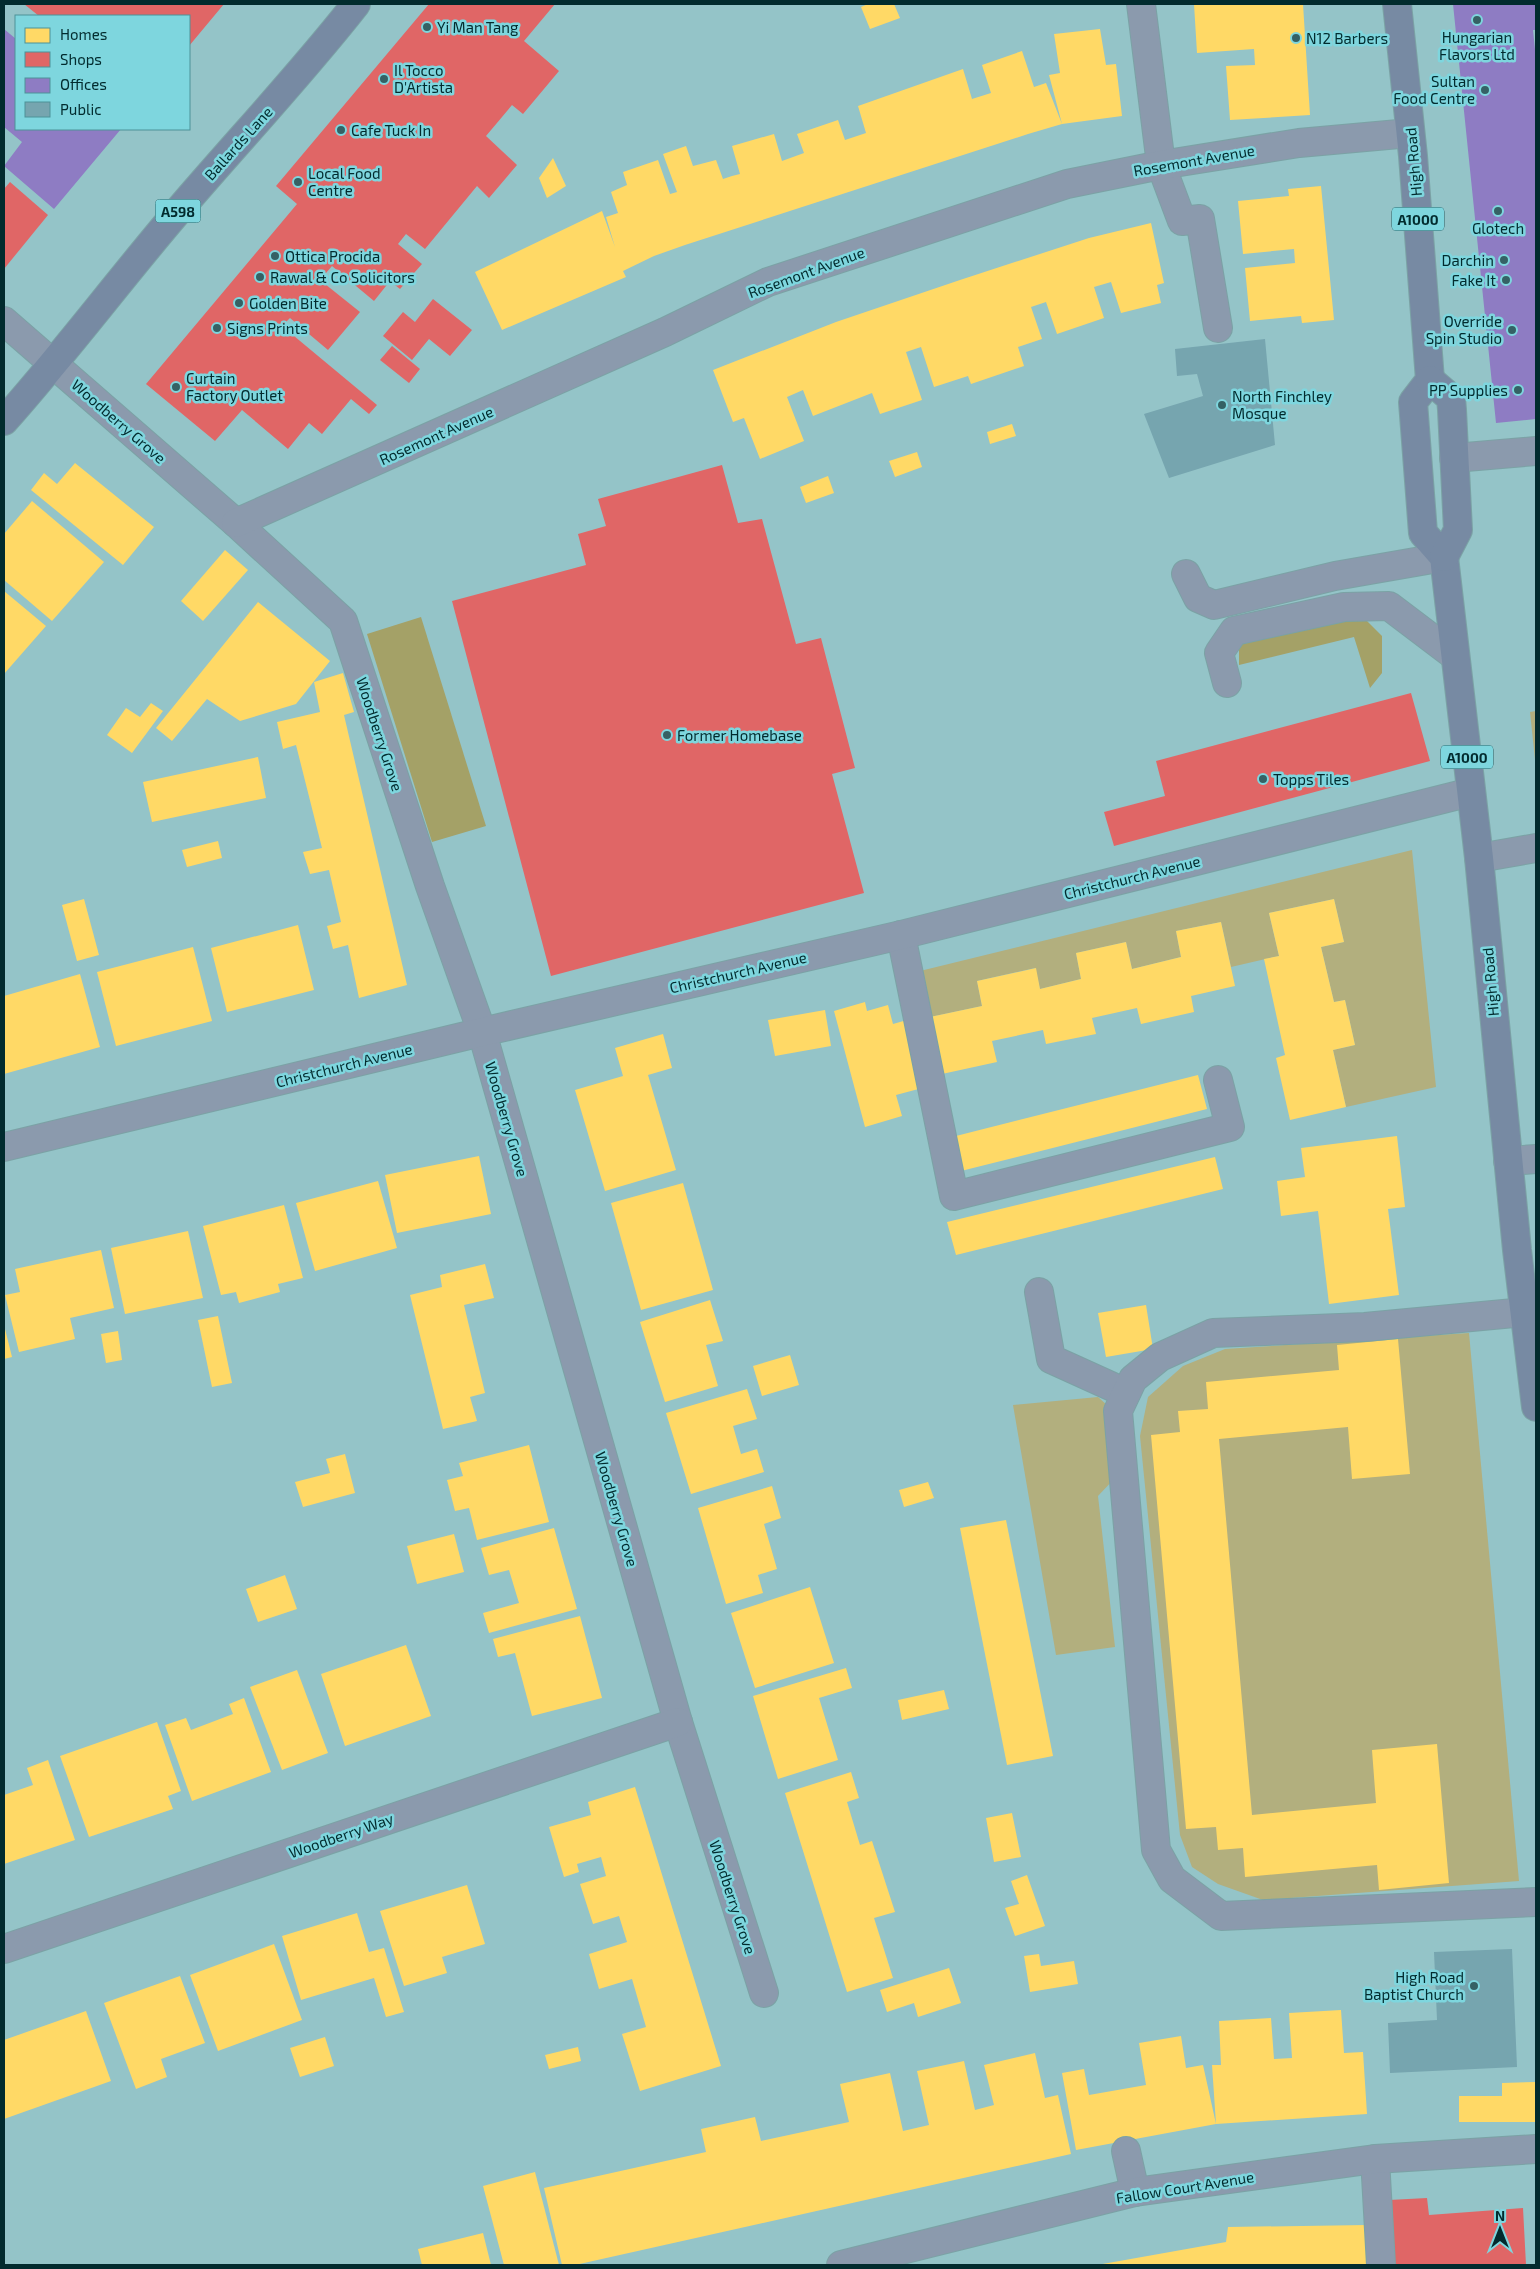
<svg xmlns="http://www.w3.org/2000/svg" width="1540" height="2269" font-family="'Exo 2',sans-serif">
<rect width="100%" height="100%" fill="#94c4c8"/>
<!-- green -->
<g fill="#b2af7e">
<polygon points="1536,711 1536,769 1530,712"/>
<polygon points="1412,850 1436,1087 1346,1107 1333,1050 1355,1045 1345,1000 1334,1002 1321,947 1344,942 1334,899 1269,913 1279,956 1231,967 1221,922 1176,931 1181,957 1132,969 1126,942 1076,953 1081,979 1040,989 1035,968 977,981 982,1006 930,1017 920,971"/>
<polygon points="1469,1333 1519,1881 1263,1900 1218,1884 1192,1867 1180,1835 1140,1436 1148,1397 1183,1366 1225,1349"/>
<polygon points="1098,1397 1108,1406 1115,1478 1098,1496 1115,1647 1056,1655 1013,1405"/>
</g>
<!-- forest -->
<g fill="#a4a167">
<polygon points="1360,614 1382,636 1382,673 1370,688 1354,637 1239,665 1239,643"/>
<polygon points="421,617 486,826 432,842 367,634"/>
</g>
<!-- homes -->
<g fill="#ffd966">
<polygon points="868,4 894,4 900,18 870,29 861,7"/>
<polygon points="1194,4 1303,4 1310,115 1230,120 1226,66 1255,65 1254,49 1197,53"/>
<polygon points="1100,29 1106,65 1116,64 1122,116 1062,124 1028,134 685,245 654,256 623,271 626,277 502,330 475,272 602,211 615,247 606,217 618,213 611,192 627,185 623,172 658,160 670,194 677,192 663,154 686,146 693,166 716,160 723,179 732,176 740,174 732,146 774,134 782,161 804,153 797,134 838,120 845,140 866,133 858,106 963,69 972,99 991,93 982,65 1022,51 1034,87 1046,83 1062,124 1049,75 1060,73 1054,34"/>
<polygon points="553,158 566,186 547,198 539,178"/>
<polygon points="1321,186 1334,320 1302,323 1301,316 1250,321 1245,268 1295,263 1294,249 1243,254 1238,201 1289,196 1288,189"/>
<polygon points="1151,223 1164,283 1157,285 1161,303 1121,313 1111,282 1094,287 1104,318 1057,334 1046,302 1031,307 1042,339 1018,347 1024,366 971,384 968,376 934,387 921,347 906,352 922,400 880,414 872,393 813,416 803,390 787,397 804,441 760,459 744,418 733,422 713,370 836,322 960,280 1089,238"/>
<polygon points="1012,424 1016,436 990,444 987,432"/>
<polygon points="917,452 922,467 895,477 889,461"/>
<polygon points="75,463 154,527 123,565 31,490 44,473 57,484"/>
<polygon points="828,476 834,493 806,503 800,487"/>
<polygon points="32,501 104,562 52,621 4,580 4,534"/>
<polygon points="225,550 248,570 203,621 181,601"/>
<polygon points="4,591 46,626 4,674"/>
<polygon points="258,602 330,661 296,704 240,721 207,699 172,741 156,728"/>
<polygon points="343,673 354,712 344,715 407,985 359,998 348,945 333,949 327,926 341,922 329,870 310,874 303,852 322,848 296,745 283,749 277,722 320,712 314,682"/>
<polygon points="151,703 163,711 132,753 107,735 126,708 140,717"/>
<polygon points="258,757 266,798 152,822 143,782"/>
<polygon points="218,841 222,858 187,867 182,850"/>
<polygon points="84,899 99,955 77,961 62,905"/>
<polygon points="1334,899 1344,942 1321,947 1334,1002 1345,1000 1355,1045 1333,1050 1346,1107 1290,1120 1276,1058 1285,1055 1264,959 1279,956 1269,913"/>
<polygon points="1221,922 1235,986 1191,996 1194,1012 1141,1024 1137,1008 1092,1018 1096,1034 1046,1044 1043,1030 992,1041 997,1062 942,1074 930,1017 982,1006 977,981 1036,968 1040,989 1081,979 1076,953 1126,942 1132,969 1181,957 1176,931"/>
<polygon points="298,925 314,990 227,1012 211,948"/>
<polygon points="193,947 212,1021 116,1046 97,972"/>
<polygon points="80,974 100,1047 4,1074 4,996"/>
<polygon points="865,1002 867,1011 888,1005 893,1024 907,1020 926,1087 896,1095 902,1116 865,1127 834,1011"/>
<polygon points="825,1010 831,1046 775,1056 768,1020"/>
<polygon points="663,1034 672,1068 648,1075 676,1170 605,1191 575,1090 623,1076 615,1048"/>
<polygon points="1198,1075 1207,1109 961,1171 952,1137"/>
<polygon points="1397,1136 1405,1207 1388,1209 1399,1295 1329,1304 1318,1211 1281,1216 1277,1181 1305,1177 1301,1148"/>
<polygon points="479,1156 491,1214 397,1233 385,1175"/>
<polygon points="1215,1157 1223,1189 956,1255 947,1222"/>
<polygon points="378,1181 397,1248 315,1271 296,1203"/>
<polygon points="683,1183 713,1290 641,1310 611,1203"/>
<polygon points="284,1205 303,1278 278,1284 280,1292 239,1303 236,1292 221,1295 203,1226"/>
<polygon points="188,1231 203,1298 125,1314 111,1248"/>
<polygon points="101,1250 114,1308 70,1318 75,1339 19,1352 5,1295 20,1292 15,1269"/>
<polygon points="485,1264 494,1298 464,1305 485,1393 470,1397 477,1421 443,1429 410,1295 442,1287 440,1275"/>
<polygon points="710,1300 723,1341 706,1345 718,1386 665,1402 640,1322"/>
<polygon points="1146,1305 1153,1349 1106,1357 1098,1313"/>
<polygon points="218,1316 232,1383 212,1387 198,1320"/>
<polygon points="4,1325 12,1357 4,1359"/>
<polygon points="118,1331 122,1360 106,1363 101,1334"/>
<polygon points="1398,1339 1410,1474 1352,1479 1348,1427 1219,1439 1252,1815 1376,1803 1372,1750 1437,1744 1449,1883 1379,1890 1377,1865 1245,1877 1243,1848 1218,1850 1216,1827 1186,1829 1151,1435 1180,1432 1178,1411 1208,1409 1206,1382 1339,1370 1337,1345"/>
<polygon points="790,1355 799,1385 762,1396 753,1366"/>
<polygon points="747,1389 757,1419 733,1426 741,1454 757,1449 764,1472 691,1494 666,1413"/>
<polygon points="529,1445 549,1522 477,1540 469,1508 455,1511 447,1480 463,1476 459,1463"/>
<polygon points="345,1454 355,1493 303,1507 295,1482 330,1473 326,1459"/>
<polygon points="928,1482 934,1498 904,1507 899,1490"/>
<polygon points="772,1486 781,1518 764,1524 777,1569 758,1575 763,1593 726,1604 698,1508"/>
<polygon points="1006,1520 1053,1756 1007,1765 960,1528"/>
<polygon points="554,1528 577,1609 489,1633 483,1613 519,1603 509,1570 489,1575 481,1548"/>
<polygon points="454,1534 464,1572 417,1584 407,1546"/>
<polygon points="285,1575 297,1609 258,1622 246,1589"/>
<polygon points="810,1587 834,1663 755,1688 731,1613"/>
<polygon points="580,1616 602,1698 532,1716 515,1653 498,1657 493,1639"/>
<polygon points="406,1645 431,1716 345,1746 321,1674"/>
<polygon points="846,1668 852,1688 819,1698 838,1760 778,1779 753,1696"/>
<polygon points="297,1670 328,1753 282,1770 250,1687"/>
<polygon points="944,1690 949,1709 902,1720 898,1700"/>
<polygon points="244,1698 271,1772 192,1801 165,1725 186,1718 191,1730 233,1714 229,1704"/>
<polygon points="157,1722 181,1791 168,1796 173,1809 89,1837 60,1756"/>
<polygon points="48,1760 75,1840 4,1864 4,1795 33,1785 27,1768"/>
<polygon points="851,1772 859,1798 847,1802 860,1845 872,1841 895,1912 874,1918 893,1978 847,1992 785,1793"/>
<polygon points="635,1787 721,2066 640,2091 622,2034 646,2027 632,1979 599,1989 589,1954 627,1942 619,1916 593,1924 580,1884 606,1876 601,1857 577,1864 579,1872 564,1877 549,1827 591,1815 588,1802"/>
<polygon points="1012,1813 1021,1857 994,1862 986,1818"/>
<polygon points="1027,1875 1045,1926 1015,1936 1005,1908 1019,1904 1011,1881"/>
<polygon points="467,1885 485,1944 442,1957 447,1973 404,1986 380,1911"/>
<polygon points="357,1913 369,1952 384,1948 404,2012 386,2017 374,1978 301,2000 282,1936"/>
<polygon points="274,1944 302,2020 218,2051 190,1975"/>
<polygon points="1039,1954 1041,1966 1074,1961 1078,1984 1030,1992 1024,1956"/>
<polygon points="949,1968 961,2003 918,2017 914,2003 887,2012 880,1990"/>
<polygon points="180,1976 205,2043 161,2059 167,2077 136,2089 104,2003"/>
<polygon points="1341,2010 1344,2053 1363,2052 1367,2114 1216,2124 1076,2150 1062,2073 1084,2069 1089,2095 1146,2085 1139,2043 1181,2036 1186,2068 1203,2065 1216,2124 1212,2065 1221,2065 1219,2021 1271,2018 1274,2059 1292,2058 1289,2013"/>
<polygon points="86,2011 111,2081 4,2119 4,2040"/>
<polygon points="325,2037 334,2066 300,2077 290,2048"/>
<polygon points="578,2047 581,2061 549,2069 545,2055"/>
<polygon points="1035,2053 1045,2098 1058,2095 1071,2154 575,2265 562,2265 544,2188 706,2152 701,2129 755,2117 761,2141 849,2122 840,2084 890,2073 903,2131 929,2125 917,2071 964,2061 975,2110 994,2105 984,2065"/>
<polygon points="1536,2082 1536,2122 1459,2122 1459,2096 1502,2096 1502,2083"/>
<polygon points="535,2172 559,2265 504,2265 483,2186"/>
<polygon points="1367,2225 1368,2265 1097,2265 1226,2242 1228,2227"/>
<polygon points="483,2233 491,2265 422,2265 418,2249"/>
</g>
<!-- shops -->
<g fill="#e06666">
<polygon points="24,4 97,5 224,4 189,46 189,16 39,16"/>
<polygon points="429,4 555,4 524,41 559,71 523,114 512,105 486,136 517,165 489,198 477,186 425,249 406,234 398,244 422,264 400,289 390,281 374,301 332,266 320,280 360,312 328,350 290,318 282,326 377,405 369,414 351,399 322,434 309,423 288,449 242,410 215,441 146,384 297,204 276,186"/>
<polygon points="10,182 48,215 4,269 4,189"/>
<polygon points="433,299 472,330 450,356 429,339 412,360 383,336 403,312 415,322"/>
<polygon points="392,346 420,369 409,383 380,360"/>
<polygon points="722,465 738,523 762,519 796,644 821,638 855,768 832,774 864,893 551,976 452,601 586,565 578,534 606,526 598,499"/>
<polygon points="1411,693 1430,761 1114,846 1104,812 1165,796 1156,761"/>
<polygon points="1427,2198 1429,2215 1523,2208 1526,2265 1393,2265 1389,2200"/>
</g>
<!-- offices -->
<g fill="#8e7cc3">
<polygon points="1453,4 1536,4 1536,30 1533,30 1536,59 1536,419 1496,423"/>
<polygon points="4,29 16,39 16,129 121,129 54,209 4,166 22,142 4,127"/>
</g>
<!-- public -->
<g fill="#76a5af">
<polygon points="1265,339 1275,445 1169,478 1144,414 1203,396 1197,374 1177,376 1175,349"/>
<polygon points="1512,1949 1517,2067 1390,2073 1388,2023 1437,2020 1434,1952"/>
</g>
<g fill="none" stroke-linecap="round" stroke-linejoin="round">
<defs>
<g id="minor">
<polyline points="1141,4 1161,165 1182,221 1200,219 1218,328"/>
<polyline points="4,321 236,523 343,621 430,886 482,1032 678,1722 764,1993"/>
<polyline points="1454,458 1536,451"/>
<polyline points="236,523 665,332 768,282 1067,184 1161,165 1299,143 1410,133"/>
<polyline points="1186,574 1198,598 1214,605 1335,576 1444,557"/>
<polyline points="1227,683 1219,653 1234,631 1344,607 1389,606 1455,656"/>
<polyline points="1479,858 1536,848"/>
<polyline points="901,935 954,1196 1230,1127 1218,1080"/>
<polyline points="4,1147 482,1032 901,935 1471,792"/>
<polyline points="1508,1161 1536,1159"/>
<polyline points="1039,1292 1051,1359 1126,1393"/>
<polyline points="1525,1312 1365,1327 1213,1333 1160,1357 1133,1379 1118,1411 1156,1850 1172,1879 1221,1916 1536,1902"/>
<polyline points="4,1949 678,1722"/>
<polyline points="1126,2151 1135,2192"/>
<polyline points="1375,2159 1381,2265"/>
<polyline points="841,2265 1135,2192 1375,2159 1536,2149"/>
</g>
<g id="major">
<polyline points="1397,4 1413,156 1430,380 1413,402 1423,533 1444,557 1479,858 1517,1250 1536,1407"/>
<polyline points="1430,380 1451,398 1452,410 1458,530 1444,557"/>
<path d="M 4,421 C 63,355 116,284 173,217 C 234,145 298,78 356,4"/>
</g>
</defs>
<!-- minor casing -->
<use href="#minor" stroke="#7ba2a5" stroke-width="30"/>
<!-- major casing -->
<use href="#major" stroke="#7ba2a5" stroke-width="30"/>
<!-- minor -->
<use href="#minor" stroke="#8b9aad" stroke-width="28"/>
<!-- major -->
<use href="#major" stroke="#778aa3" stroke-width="28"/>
</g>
<!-- markers -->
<g fill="#356164" stroke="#7ed6de" stroke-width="2">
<circle cx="1477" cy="20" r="5"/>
<circle cx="427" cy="27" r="5"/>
<circle cx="1296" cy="38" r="5"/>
<circle cx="384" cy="79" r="5"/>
<circle cx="1485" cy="90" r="5"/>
<circle cx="341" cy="130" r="5"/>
<circle cx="298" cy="182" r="5"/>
<circle cx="1498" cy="211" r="5"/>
<circle cx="275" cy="256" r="5"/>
<circle cx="1504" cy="260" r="5"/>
<circle cx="260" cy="277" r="5"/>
<circle cx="1506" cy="280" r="5"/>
<circle cx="239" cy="303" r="5"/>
<circle cx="217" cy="328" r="5"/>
<circle cx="1512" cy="330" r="5"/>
<circle cx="176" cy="387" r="5"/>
<circle cx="1518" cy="390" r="5"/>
<circle cx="1222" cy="405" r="5"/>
<circle cx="667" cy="735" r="5"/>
<circle cx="1263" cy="779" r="5"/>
<circle cx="1474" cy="1986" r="5"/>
</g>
<g text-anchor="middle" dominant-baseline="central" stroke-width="5" stroke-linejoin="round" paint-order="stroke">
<!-- shield labels -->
<g fill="#7ed6de" stroke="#275e63" stroke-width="1">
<rect x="155.5" y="199.5" width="45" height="23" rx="4"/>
<rect x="1392" y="207.5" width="52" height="23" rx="4"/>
<rect x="1441" y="745.5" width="52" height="23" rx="4"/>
</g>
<g font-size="14" font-weight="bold" fill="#022b2e">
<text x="178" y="211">A598</text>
<text x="1418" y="219">A1000</text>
<text x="1467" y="757">A1000</text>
</g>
<!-- poi labels -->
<g font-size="15" fill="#022b2e" stroke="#7ed6de" text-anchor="start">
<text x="437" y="27">Yi Man Tang</text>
<text x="1477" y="37" text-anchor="middle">Hungarian<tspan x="1477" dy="17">Flavors Ltd</tspan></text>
<text x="1306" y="38">N12 Barbers</text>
<text x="394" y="70">Il Tocco<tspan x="394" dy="17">D'Artista</tspan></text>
<text x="1475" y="81" text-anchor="end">Sultan<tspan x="1475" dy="17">Food Centre</tspan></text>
<text x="351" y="130">Cafe Tuck In</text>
<text x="308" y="173">Local Food<tspan x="308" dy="17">Centre</tspan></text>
<text x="1498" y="228" text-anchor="middle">Glotech</text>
<text x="285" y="256">Ottica Procida</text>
<text x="1494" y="260" text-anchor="end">Darchin</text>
<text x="270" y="277">Rawal &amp; Co Solicitors</text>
<text x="1496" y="280" text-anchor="end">Fake It</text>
<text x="249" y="303">Golden Bite</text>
<text x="1502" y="321" text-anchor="end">Override<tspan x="1502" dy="17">Spin Studio</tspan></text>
<text x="227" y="328">Signs Prints</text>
<text x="186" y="378">Curtain<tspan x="186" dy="17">Factory Outlet</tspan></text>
<text x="1508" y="390" text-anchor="end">PP Supplies</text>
<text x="1232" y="396">North Finchley<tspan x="1232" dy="17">Mosque</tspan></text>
<text x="677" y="735">Former Homebase</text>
<text x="1273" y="779">Topps Tiles</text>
<text x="1464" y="1977" text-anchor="end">High Road<tspan x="1464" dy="17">Baptist Church</tspan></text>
</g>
<!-- street labels -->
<g font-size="15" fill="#022b2e" stroke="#7ed6de">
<text transform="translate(238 143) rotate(-48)">Ballards Lane</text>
<text transform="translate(1194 160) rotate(-10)">Rosemont Avenue</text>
<text transform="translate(1413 162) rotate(-95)">High Road</text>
<text transform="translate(806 272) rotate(-20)">Rosemont Avenue</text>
<text transform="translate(119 421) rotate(41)">Woodberry Grove</text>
<text transform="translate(436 435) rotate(-24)">Rosemont Avenue</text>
<text transform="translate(380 734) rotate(72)">Woodberry Grove</text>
<text transform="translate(1132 877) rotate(-14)">Christchurch Avenue</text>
<text transform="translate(738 972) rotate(-13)">Christchurch Avenue</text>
<text transform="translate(1490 982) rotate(-95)">High Road</text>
<text transform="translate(344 1065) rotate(-14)">Christchurch Avenue</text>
<text transform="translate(507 1119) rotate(74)">Woodberry Grove</text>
<text transform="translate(617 1509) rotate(74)">Woodberry Grove</text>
<text transform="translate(341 1835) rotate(-19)">Woodberry Way</text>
<text transform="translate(733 1897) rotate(72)">Woodberry Grove</text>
<text transform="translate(1185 2187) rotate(-9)">Fallow Court Avenue</text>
</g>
</g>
<!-- border -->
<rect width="1540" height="2269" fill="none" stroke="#022b2e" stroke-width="10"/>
<!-- legend -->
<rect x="15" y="15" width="175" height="115" fill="#7ed6de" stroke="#4c9298"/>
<rect x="25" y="28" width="25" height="15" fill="#ffd966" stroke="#4c9298"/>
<text x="60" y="40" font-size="15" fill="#022b2e">Homes</text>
<rect x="25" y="52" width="25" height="15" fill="#e06666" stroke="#4c9298"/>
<text x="60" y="65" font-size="15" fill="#022b2e">Shops</text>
<rect x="25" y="78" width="25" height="15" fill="#8e7cc3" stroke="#4c9298"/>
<text x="60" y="90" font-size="15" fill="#022b2e">Offices</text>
<rect x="25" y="102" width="25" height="15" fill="#76a5af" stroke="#4c9298"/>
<text x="60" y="115" font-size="15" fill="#022b2e">Public</text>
<!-- north arrow -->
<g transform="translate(1500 2229)" stroke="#7ed6de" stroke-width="4" paint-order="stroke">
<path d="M0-4L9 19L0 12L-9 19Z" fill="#022b2e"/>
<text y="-8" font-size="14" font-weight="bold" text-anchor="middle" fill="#022b2e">N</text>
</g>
</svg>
